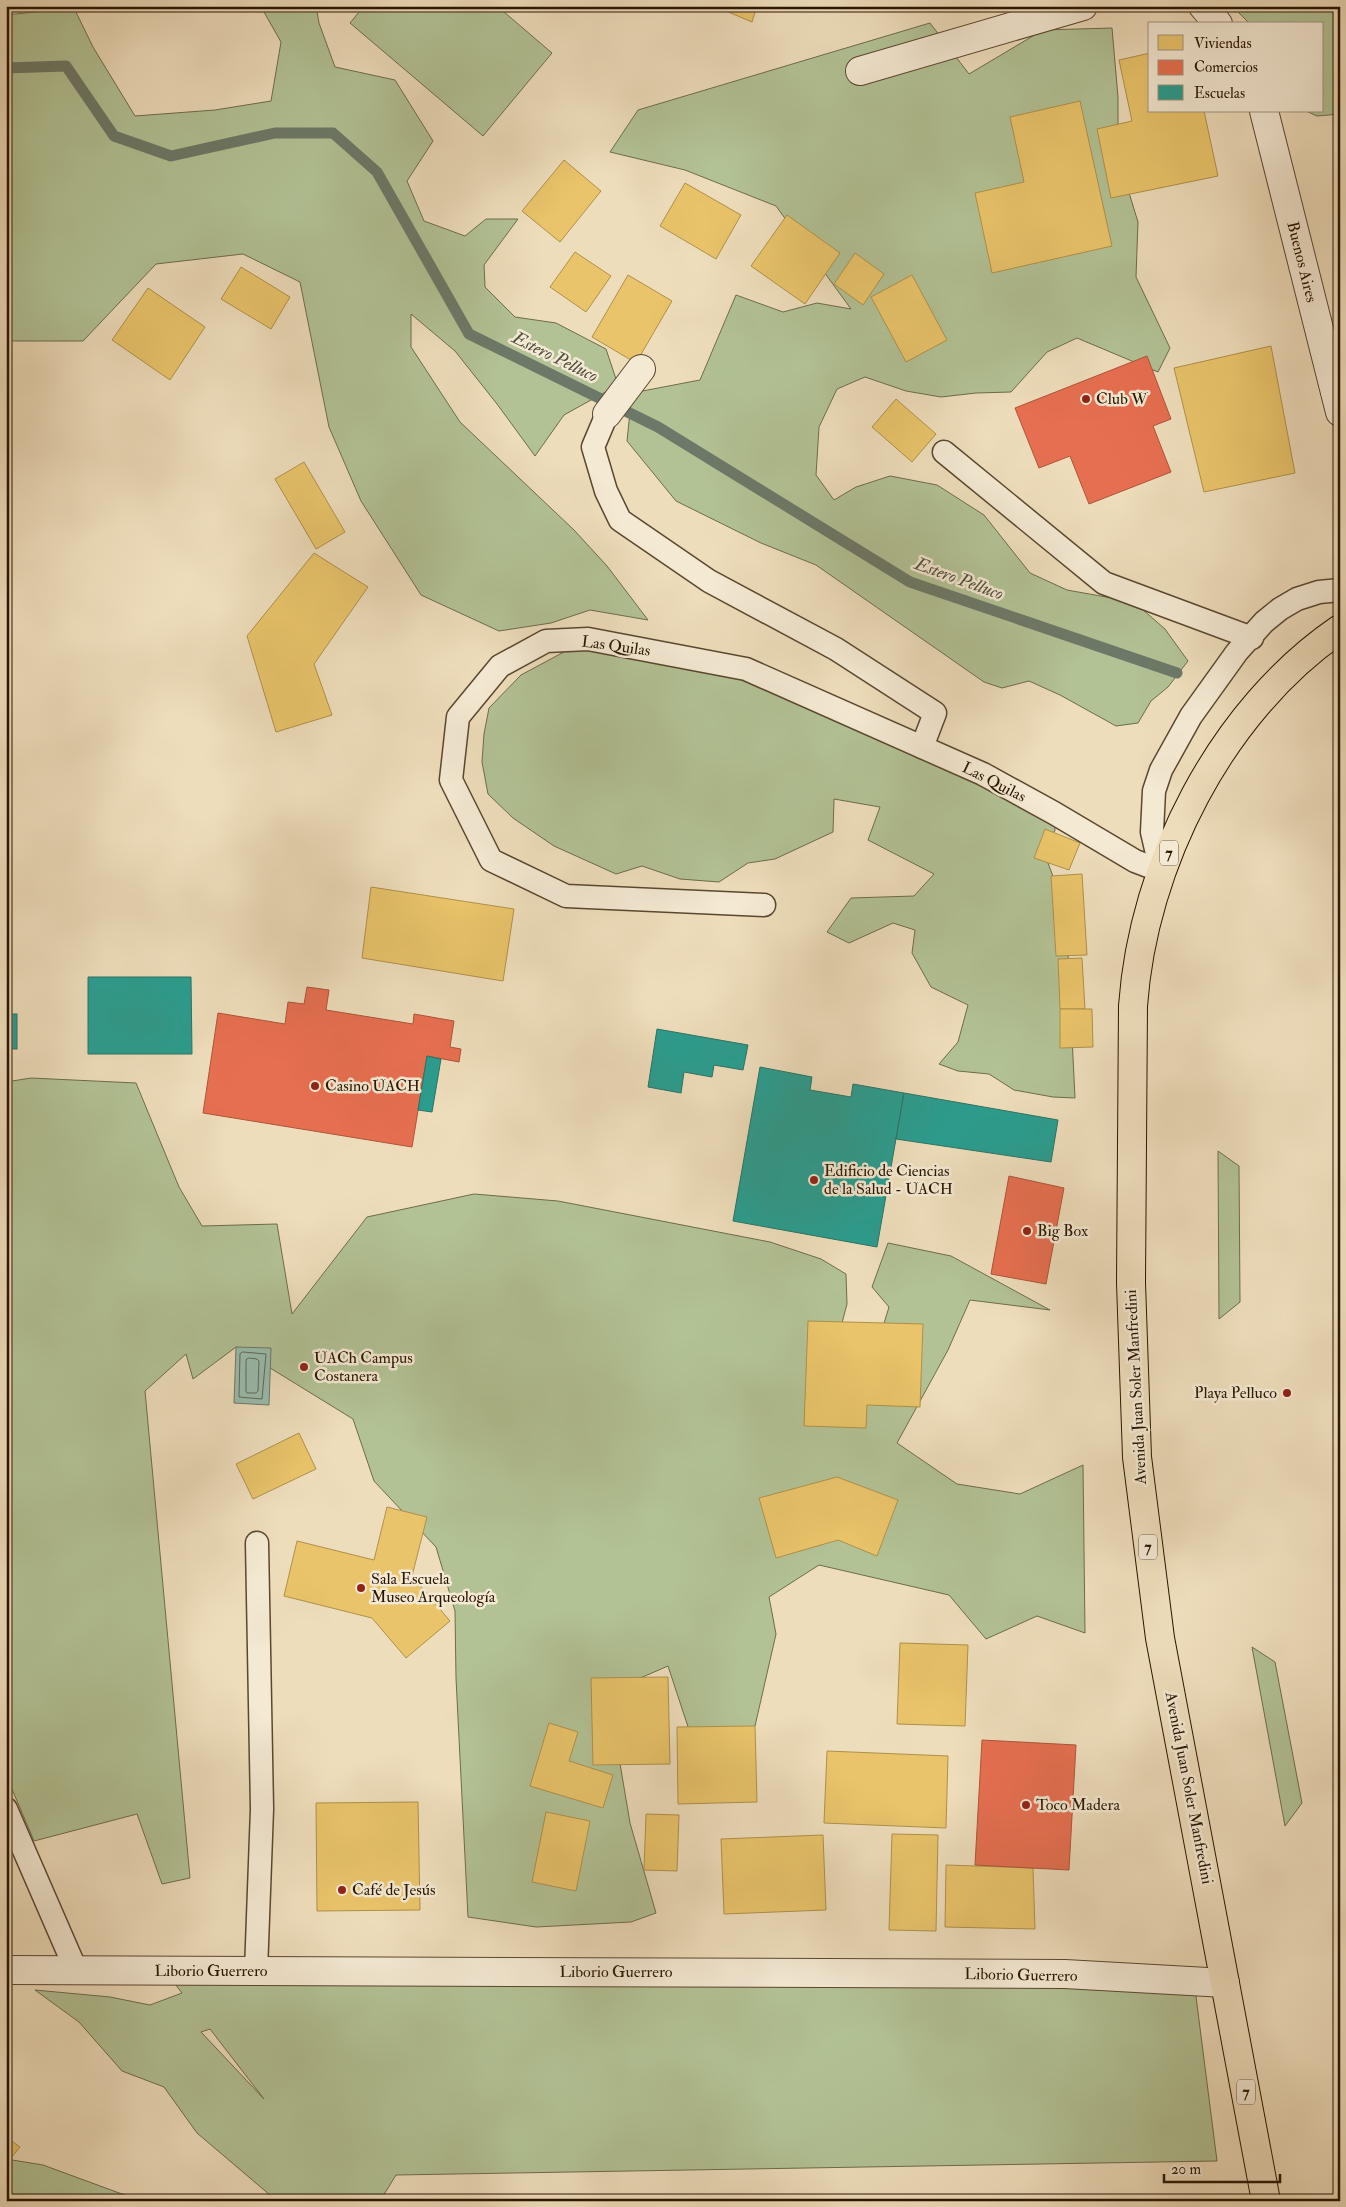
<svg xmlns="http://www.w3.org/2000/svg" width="1346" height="2207" font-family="'IM FELL Double Pica',serif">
<rect width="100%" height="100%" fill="#edb"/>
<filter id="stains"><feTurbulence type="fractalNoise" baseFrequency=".004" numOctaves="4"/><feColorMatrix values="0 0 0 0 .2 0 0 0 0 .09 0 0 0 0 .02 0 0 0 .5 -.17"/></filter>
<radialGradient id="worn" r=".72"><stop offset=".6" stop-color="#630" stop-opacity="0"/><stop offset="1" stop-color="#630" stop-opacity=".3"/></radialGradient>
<!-- green -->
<g fill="#b2c295" stroke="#6d6c4a" fill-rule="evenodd">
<polygon points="32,6 73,6 93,47 135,116 215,110 271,101 281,42 264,12 256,6 316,6 319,23 335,67 395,80 433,141 407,181 424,221 465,236 486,219 518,219 484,265 485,287 515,317 556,323 606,349 618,385 564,415 535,456 497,404 455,351 411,314 411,347 460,422 574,530 607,566 648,620 590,610 551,623 499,631 421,595 361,501 329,427 300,282 243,254 156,264 83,341 6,341 6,15 35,12"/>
<polygon points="364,6 497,6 552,53 483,136 350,23"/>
<polygon points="1232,6 1340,6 1340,114 1317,116 1306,111 1322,111 1322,24 1250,24"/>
<polygon points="930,23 969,74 1043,30 1112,28 1118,97 1118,157 1138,222 1136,277 1170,348 1158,372 1077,338 1047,352 1011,392 976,393 941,397 906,391 865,377 837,389 819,427 816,475 834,500 856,487 890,476 937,485 984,515 1030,573 1067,590 1134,602 1165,629 1188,661 1168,687 1151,701 1138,723 1116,726 1060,695 1029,681 1002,688 984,682 816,565 761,543 676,501 627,441 632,393 700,380 736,295 783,312 817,303 851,309 776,206 685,170 610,152 638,110"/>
<polygon points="588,639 746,669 1054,813 1055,831 1040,842 1062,900 1067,934 1075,1098 1053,1097 1014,1090 989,1074 958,1071 939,1064 958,1042 968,1005 931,987 912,953 915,930 893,923 849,943 827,932 851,898 914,896 934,874 868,840 880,807 834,799 833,832 775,859 748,863 719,882 680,879 642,866 616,874 554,846 513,818 488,794 482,762 484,734 489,708 521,675"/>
<polygon points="31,1078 136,1083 179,1187 202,1226 277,1224 292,1314 367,1217 474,1194 558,1201 770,1242 821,1259 846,1274 847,1304 830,1368 866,1382 889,1307 872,1287 888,1243 951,1256 1050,1310 970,1300 948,1350 897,1443 957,1484 1020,1494 1083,1465 1085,1633 1037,1616 986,1639 949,1595 819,1565 769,1597 776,1634 755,1726 695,1748 668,1666 608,1692 630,1823 656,1913 631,1922 536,1927 468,1917 456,1678 455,1611 436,1547 374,1481 353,1419 236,1347 193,1379 186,1354 145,1391 190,1878 162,1884 137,1814 34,1841 6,1775 6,1082"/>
<polygon points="1218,1151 1239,1166 1240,1302 1219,1319"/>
<polygon points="1252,1647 1275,1662 1302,1803 1285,1826"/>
<path d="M 165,1971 L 1194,1981 L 1217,2161 L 396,2175 L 380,2201 L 277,2201 L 197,2133 L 164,2087 L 122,2071 L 79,2022 L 35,1990 L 110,1997 L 150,2005 L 182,1993 ZM 210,2029 L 264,2099 L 201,2032 Z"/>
<polygon points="6,2159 43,2165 141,2201 6,2201"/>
</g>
<!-- water -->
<polygon fill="#99bcae" stroke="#6c7968" points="236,1347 271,1348 269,1405 234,1403"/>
<!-- homes -->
<g fill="#e9c46a" stroke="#af904a">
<polygon points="714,6 757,6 752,22"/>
<polygon points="1150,53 1150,111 1204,111 1218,176 1111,198 1097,129 1132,121 1119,60"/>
<polygon points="1080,101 1112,246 992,273 975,193 1024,182 1010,117"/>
<polygon points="564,160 601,191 560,242 522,211"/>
<polygon points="685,183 741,215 716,259 660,226"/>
<polygon points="787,215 840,253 805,304 751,266"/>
<polygon points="575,252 611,276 586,312 550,287"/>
<polygon points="855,253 884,274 863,305 834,284"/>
<polygon points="241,267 290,297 271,329 221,299"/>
<polygon points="628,275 672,301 636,363 592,337"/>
<polygon points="912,275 947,340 906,362 871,297"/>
<polygon points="148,288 205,327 170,380 112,340"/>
<polygon points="1271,346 1295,473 1204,492 1174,368"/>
<polygon points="896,399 936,434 912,462 872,427"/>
<polygon points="304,462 345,532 316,549 275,479"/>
<polygon points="314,553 368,587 314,664 332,715 276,732 247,636"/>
<polygon points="1045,829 1080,843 1069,870 1034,858"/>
<polygon points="1082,874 1087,955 1056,956 1051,876"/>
<polygon points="371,887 514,909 503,981 362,958"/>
<polygon points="1082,958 1085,1009 1060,1009 1058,959"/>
<polygon points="1060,1009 1092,1009 1093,1047 1060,1048"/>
<polygon points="808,1321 923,1324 920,1407 867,1405 866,1428 804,1426"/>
<polygon points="299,1433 316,1469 253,1499 236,1464"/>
<polygon points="837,1477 898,1500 877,1556 838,1540 776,1558 759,1498"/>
<polygon points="387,1507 427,1517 412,1576 450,1621 406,1658 372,1618 284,1596 297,1541 374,1560"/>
<polygon points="900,1643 968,1645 965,1726 897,1724"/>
<polygon points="668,1677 670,1764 593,1765 591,1678"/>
<polygon points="549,1723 578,1732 569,1761 613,1775 603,1808 530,1786"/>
<polygon points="755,1726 757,1802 678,1804 677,1727"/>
<polygon points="827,1751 948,1756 946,1828 824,1823"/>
<polygon points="418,1802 420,1910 317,1911 316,1803"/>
<polygon points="546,1812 590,1821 576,1891 532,1882"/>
<polygon points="646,1814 679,1815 677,1871 644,1870"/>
<polygon points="892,1834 938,1835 936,1931 889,1930"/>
<polygon points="823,1835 826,1910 724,1914 721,1839"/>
<polygon points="946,1865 1033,1868 1035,1929 945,1927"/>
<polygon points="6,2137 20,2147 10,2159 6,2157"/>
</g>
<!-- shops -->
<g fill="#e76f51" stroke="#ae5439">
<polygon points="1147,356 1171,419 1153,426 1171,472 1089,504 1070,456 1039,468 1015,408"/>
<polygon points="307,987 329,990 326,1010 413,1024 414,1014 454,1021 450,1047 461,1049 459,1062 427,1056 412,1147 203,1113 218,1013 285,1024 288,1002 304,1004"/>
<polygon points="1009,1176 1064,1188 1046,1284 991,1274"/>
<polygon points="982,1740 1076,1745 1069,1870 975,1865"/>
</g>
<!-- schools -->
<g fill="#2a9d8f" stroke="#297464">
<polygon points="88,977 191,977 192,1054 88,1054"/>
<rect x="6" y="1014" width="11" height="35"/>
<polygon points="657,1029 748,1045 743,1070 714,1065 712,1077 684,1072 681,1093 648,1087"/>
<polygon points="427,1056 441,1059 432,1112 418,1110"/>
<polygon points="760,1067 812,1077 810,1090 851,1097 853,1084 904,1093 877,1247 733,1221"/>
<polygon points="904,1093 1058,1120 1051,1162 896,1139"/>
</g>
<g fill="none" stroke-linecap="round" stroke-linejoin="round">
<!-- shore -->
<g stroke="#606857" stroke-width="1">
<polygon points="243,1352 266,1354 262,1399 239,1397 240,1354"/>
<polygon points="249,1358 257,1359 259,1361 258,1391 256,1393 247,1393 246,1391 246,1360"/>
</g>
<!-- stream -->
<polyline stroke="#6c7968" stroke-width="11" points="6,68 66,66 114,136 171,156 275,133 333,133 377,172 469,334 658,427 910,582 1177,673"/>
<defs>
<g id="lane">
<polyline points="607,414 593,447 606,491 620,520 709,581 836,649 935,713 922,747"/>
<polyline points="944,452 1104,583 1252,638"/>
<polyline points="1161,871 1152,832 1154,791 1161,770 1191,716 1237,652 1264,622 1280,609 1297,599 1319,592 1340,590"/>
<polyline points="764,905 566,896 491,860 451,780 458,717 500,666 546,641 588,639 746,669 983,774 1054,813 1135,861 1161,871"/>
<polyline points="6,1809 76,1970"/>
<polyline points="256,1971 262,1809 257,1543"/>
</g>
<g id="street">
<polyline points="1203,6 1218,24"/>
<polyline points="860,71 1083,6"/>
<polyline points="1264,111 1340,412"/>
<polyline points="607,414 641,369"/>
<polyline points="6,1970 1065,1974 1225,1983"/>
</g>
<path id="highway" d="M 1266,2201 L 1160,1638 L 1137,1457 L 1131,1283 L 1133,1006 C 1143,864 1221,710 1340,629"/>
</defs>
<!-- lane casing -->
<use href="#lane" stroke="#5a472f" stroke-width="25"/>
<!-- street casing -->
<use href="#street" stroke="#5a472f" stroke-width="30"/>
<!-- highway casing -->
<use href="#highway" stroke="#281500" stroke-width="30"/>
<!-- lane -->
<use href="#lane" stroke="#f4e9d3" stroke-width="22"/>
<!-- street -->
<use href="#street" stroke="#f4e9d3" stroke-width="28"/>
<!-- highway -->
<use href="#highway" stroke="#edb" stroke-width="28"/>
</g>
<!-- markers -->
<g fill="#8f2418" stroke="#f4e9d3" stroke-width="2">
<circle cx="1086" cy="399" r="5"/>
<circle cx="315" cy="1086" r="5"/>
<circle cx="814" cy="1180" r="5"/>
<circle cx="1027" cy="1231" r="5"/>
<circle cx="304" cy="1367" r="5"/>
<circle cx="1287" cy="1393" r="5"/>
<circle cx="361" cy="1588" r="5"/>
<circle cx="1026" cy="1805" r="5"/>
<circle cx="342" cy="1890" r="5"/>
</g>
<g text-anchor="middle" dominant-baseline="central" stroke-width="5" stroke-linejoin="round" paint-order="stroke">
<!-- shield labels -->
<g fill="#f4e9d3" stroke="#65553f" stroke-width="1">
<rect x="1160" y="840.5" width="18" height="25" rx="4"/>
<rect x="1139" y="1534.5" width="18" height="25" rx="4"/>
<rect x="1237" y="2079.5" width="18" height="25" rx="4"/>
</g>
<g font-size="15" font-weight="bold" fill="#281500">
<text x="1169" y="853">7</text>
<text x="1148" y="1547">7</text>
<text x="1246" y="2092">7</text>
</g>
<!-- street labels -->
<g font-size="16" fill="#281500" stroke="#f4e9d3">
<text transform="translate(1302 262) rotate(76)">Buenos Aires</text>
<text transform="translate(616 646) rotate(8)">Las Quilas</text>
<text transform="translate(994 782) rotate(27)">Las Quilas</text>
<text transform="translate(1136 1387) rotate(-93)">Avenida Juan Soler Manfredini</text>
<text transform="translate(1189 1788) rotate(79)">Avenida Juan Soler Manfredini</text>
<text x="211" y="1971">Liborio Guerrero</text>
<text x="616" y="1972">Liborio Guerrero</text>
<text transform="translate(1021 1975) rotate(1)">Liborio Guerrero</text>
</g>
<!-- poi labels -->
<g font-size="16" fill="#281500" stroke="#f4e9d3" text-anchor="start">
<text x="1096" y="399">Club W</text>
<text x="325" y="1086">Casino UACH</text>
<text x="824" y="1171">Edificio de Ciencias<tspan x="824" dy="18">de la Salud - UACH</tspan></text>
<text x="1037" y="1231">Big Box</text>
<text x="314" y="1358">UACh Campus<tspan x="314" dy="18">Costanera</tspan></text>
<text x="1277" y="1393" text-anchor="end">Playa Pelluco</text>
<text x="371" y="1579">Sala Escuela<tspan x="371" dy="18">Museo Arqueología</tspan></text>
<text x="1036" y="1805">Toco Madera</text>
<text x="352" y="1890">Café de Jesús</text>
</g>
<!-- water labels -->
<g font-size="18" font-style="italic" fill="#504f3d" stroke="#f4e9d3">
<text transform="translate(555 357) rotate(26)">Estero Pelluco</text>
<text transform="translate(959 579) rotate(20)">Estero Pelluco</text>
</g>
</g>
<!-- margin -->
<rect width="1346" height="2207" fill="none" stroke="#edb" stroke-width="25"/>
<rect x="8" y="8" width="1331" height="2192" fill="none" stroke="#281500" stroke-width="2.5"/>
<rect x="12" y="12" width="1321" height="2182" fill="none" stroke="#281500"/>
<!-- legend -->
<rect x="1148" y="22" width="175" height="90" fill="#f4e9d3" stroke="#a2947f"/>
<rect x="1158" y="35" width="25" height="15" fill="#e9c46a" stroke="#a2947f"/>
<text x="1194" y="48" font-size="15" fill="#281500">Viviendas</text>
<rect x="1158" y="60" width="25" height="15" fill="#e76f51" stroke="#a2947f"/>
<text x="1194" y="72" font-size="15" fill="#281500">Comercios</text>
<rect x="1158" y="85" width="25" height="15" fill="#2a9d8f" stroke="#a2947f"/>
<text x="1194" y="98" font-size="15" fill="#281500">Escuelas</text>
<!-- scale -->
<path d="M1164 2174v8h116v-8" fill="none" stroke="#281500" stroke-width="2.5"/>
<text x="1171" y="2174" font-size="15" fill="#281500" stroke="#f4e9d3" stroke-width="4" paint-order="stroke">20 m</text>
<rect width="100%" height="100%" filter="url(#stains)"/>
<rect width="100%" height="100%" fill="url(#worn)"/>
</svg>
